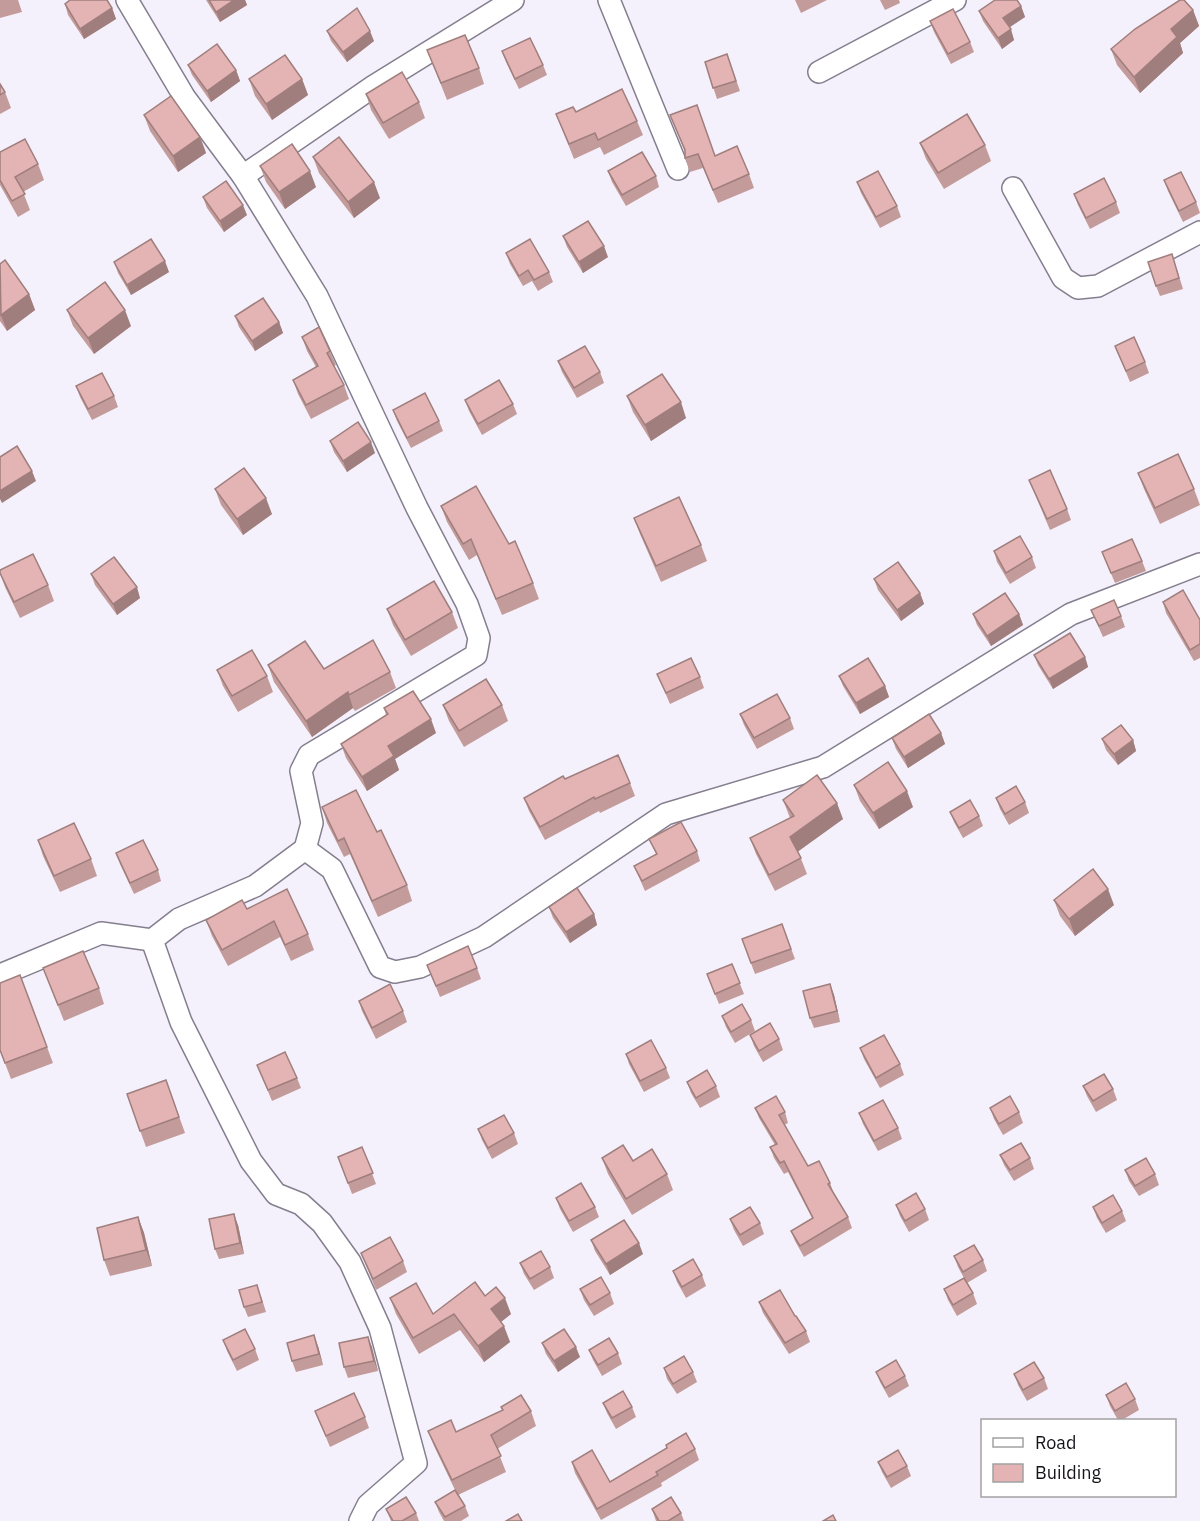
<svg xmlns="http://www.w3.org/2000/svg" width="1200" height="1521" font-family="'IBM Plex Sans',sans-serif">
<rect width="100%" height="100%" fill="#f5f1fc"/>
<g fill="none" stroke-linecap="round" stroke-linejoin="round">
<defs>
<g id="minor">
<polyline points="127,0 185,98 243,176 317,296 417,508 467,604 479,638 476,655 309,755 301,771 312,823 305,849 255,886 179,919 152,940 181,1022 251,1161 276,1194 301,1204 322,1223 350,1262 380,1328 416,1463 368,1505 360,1521"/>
<polyline points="609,0 678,169"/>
<polyline points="819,72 955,0"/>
<polyline points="243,176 374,86 513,0"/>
<polyline points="1013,188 1063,278 1078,288 1098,286 1200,232"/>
<polyline points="305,849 332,869 380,967 395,972 420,967 484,937 666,814 823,767 1071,614 1200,564"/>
<polyline points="0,975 101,933 152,940"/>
</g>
</defs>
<!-- minor casing -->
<use href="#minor" stroke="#847e8e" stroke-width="24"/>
<!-- minor -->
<use href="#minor" stroke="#fff" stroke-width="21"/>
</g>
<!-- wall -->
<g fill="#c39b9a">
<polygon points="0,0 18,0 22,12 0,18"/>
<polygon points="206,0 245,0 247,5 220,22"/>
<polygon points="795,0 827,0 801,13"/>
<polygon points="880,0 899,0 900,3 885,10"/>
<polygon points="65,4 112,8 116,19 84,39 68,15"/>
<polygon points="1021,6 1025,17 1009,27 1014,40 1002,49 983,21 979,11"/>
<polygon points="1193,10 1199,26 1180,43 1183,53 1140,93 1117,65 1111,49"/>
<polygon points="930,21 970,42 974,52 951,64 934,32"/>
<polygon points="327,31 374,41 347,62 331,41"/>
<polygon points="427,50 479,68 484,84 447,100"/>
<polygon points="502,51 543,65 547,75 519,89 506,62"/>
<polygon points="727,54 740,91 717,99 705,62"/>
<polygon points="188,65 236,70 240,81 211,102 192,75"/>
<polygon points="249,79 302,79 308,95 272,120 255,96"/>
<polygon points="0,84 5,92 11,108 0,114"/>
<polygon points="366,94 419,102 425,118 389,139 371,110"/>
<polygon points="576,112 637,121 643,135 604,155 600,147 574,159 556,114"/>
<polygon points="144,115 200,137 206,153 178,172 150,131"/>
<polygon points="670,115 715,156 749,174 754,188 718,203 703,168 690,172 685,158 685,152"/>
<polygon points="920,143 985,145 991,161 944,189 926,159"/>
<polygon points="0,152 38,164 44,180 23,192 30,210 18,217 0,185"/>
<polygon points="313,157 380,198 354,218 319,173"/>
<polygon points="260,166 316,187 285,209 266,182"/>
<polygon points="608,171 656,176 659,187 626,206 612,182"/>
<polygon points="1164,180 1196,202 1200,213 1183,222 1168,191"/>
<polygon points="857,182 897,206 901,217 880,228 861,193"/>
<polygon points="1074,194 1116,202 1120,213 1090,229 1078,205"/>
<polygon points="203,197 247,215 224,232 207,208"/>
<polygon points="563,236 608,257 583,273 567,247"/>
<polygon points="506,253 549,272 553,282 538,291 532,281 523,286 510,264"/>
<polygon points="1172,254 1183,289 1160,296 1156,286"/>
<polygon points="114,262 169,272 131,295 118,273"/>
<polygon points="0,264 29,294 35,310 7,331 0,321"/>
<polygon points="67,310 131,326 94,354 73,326"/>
<polygon points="235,316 279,322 283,333 255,351 239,327"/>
<polygon points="302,337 330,351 336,365 334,366 344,385 349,399 311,419 298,394 293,380 316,367 307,351"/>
<polygon points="1115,346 1145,362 1149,373 1130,382"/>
<polygon points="558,361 600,372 604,383 577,398 562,372"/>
<polygon points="76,386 114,396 118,407 92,420 80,397"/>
<polygon points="627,396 686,418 651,441 633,412"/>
<polygon points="465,400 513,404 517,414 482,435 469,411"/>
<polygon points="393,410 439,421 443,431 411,448 397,421"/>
<polygon points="330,441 375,453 347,472 334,452"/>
<polygon points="1138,473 1194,489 1200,505 1160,524 1144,489"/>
<polygon points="1029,480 1067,509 1071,520 1050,530"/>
<polygon points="215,489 272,514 243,535 221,505"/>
<polygon points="441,506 533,583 539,599 502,615 477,555 469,560 447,522"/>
<polygon points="634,518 701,545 707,561 661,582 640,534"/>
<polygon points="994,551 1032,557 1036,568 1010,584 997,562"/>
<polygon points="1102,552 1142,561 1146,571 1115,583"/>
<polygon points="0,573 48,585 54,601 20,618 5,587"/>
<polygon points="91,574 140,598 117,615 95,585"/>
<polygon points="874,579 920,593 924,604 901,621 878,590"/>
<polygon points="1163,602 1200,620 1200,658 1194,661 1166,613"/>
<polygon points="387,609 452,612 458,628 411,656 393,625"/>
<polygon points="1091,610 1121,616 1125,627 1103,637"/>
<polygon points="973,614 1019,614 1023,625 991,646 977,625"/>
<polygon points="1034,655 1085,657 1088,667 1053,689 1038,665"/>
<polygon points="268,665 390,672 396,688 355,711 353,708 312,737 274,682"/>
<polygon points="217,670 267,676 273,692 238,712 223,686"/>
<polygon points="657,674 700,677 704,688 670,704"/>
<polygon points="839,676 885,686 889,697 860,714 843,686"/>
<polygon points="443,705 502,705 508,721 464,747 449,721"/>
<polygon points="384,708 436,733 395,759 399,770 367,791 346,758 341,744 386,715"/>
<polygon points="740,714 790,718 794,729 757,749 744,725"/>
<polygon points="941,733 945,744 908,768 896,749 892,738"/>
<polygon points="1102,739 1133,740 1136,751 1118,765 1106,750"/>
<polygon points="565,779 630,783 635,796 600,813 599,811 545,840 529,811 524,798"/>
<polygon points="854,785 913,807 879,829 860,801"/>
<polygon points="996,798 1025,802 1029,813 1009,825 1000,809"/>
<polygon points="783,800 843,819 798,851 807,874 775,891 756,854 750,838 790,818"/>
<polygon points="322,807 377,832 407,885 412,901 378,917 350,854 344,857 327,823"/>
<polygon points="950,812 979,816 983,826 963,838 954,822"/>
<polygon points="649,839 697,851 700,861 645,891 634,866 656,854"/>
<polygon points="38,840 91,859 97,876 60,892 43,856"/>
<polygon points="116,853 158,870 161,881 134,894 120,864"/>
<polygon points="1054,900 1114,905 1075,936 1060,916"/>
<polygon points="549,907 594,914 597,925 570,943 553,918"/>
<polygon points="247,909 308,934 314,950 291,961 280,937 228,966 212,936 206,920"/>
<polygon points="782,924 795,959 755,974 742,939"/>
<polygon points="732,964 744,994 719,1004 707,974"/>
<polygon points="427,965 477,968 481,979 440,997"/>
<polygon points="43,968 99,988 104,1004 64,1021"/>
<polygon points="20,975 53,1063 11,1079 0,1050"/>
<polygon points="830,984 834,995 840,1022 814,1028 810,1018"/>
<polygon points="359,1001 403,1011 407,1022 376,1039 362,1011"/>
<polygon points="722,1016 751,1020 755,1031 735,1043 726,1027"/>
<polygon points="750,1035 779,1039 783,1050 763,1062 754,1046"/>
<polygon points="860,1048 900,1064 904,1075 880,1088 864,1059"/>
<polygon points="626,1054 666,1068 670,1078 644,1092 629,1064"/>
<polygon points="257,1065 297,1078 301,1088 272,1101"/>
<polygon points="166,1080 185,1133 146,1147 127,1094"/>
<polygon points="687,1082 716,1086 720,1097 700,1108 691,1093"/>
<polygon points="1083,1086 1113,1089 1117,1100 1096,1112 1087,1096"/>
<polygon points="755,1108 785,1112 788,1123 784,1125 808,1166 830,1183 834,1194 848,1217 852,1228 804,1257 795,1241 791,1231 812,1218 788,1172 784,1174 774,1158 770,1147 775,1145 759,1118"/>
<polygon points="990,1108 1019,1112 1023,1123 1003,1135 994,1119"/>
<polygon points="859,1113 898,1128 902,1139 878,1151 863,1124"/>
<polygon points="478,1129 514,1133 518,1144 492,1159 482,1140"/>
<polygon points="362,1147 376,1184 352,1194 338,1157"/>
<polygon points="1000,1155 1030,1158 1034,1169 1014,1181 1004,1165"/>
<polygon points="602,1158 633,1161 667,1174 673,1190 632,1215 608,1174"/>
<polygon points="1125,1170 1155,1174 1159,1185 1139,1196 1129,1181"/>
<polygon points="556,1198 595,1207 599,1217 573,1232 560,1209"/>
<polygon points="896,1205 925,1209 929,1220 909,1232 900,1216"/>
<polygon points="1093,1207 1122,1211 1126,1221 1106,1233 1097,1218"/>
<polygon points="138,1217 144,1233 152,1266 110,1276 104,1260"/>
<polygon points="730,1219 760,1223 764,1234 743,1246 734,1230"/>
<polygon points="238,1225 244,1254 219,1259 215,1249"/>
<polygon points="591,1240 643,1254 610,1275 595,1251"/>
<polygon points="361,1253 403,1261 407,1272 376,1290"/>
<polygon points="954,1256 983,1260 987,1271 967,1283 973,1293 977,1304 957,1316 948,1300 944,1289 964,1278 958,1267"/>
<polygon points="520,1263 550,1267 554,1278 534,1290 524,1274"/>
<polygon points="673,1271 702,1275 706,1286 686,1298 677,1282"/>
<polygon points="580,1289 610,1293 614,1304 594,1316 584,1300"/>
<polygon points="261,1296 266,1312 248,1317 244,1307"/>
<polygon points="485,1296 511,1314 501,1322 510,1342 484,1362 460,1330 419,1354 396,1314 390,1298 433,1314"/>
<polygon points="759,1302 795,1316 806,1331 810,1342 789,1354 763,1313"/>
<polygon points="368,1337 378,1371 348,1378 344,1367"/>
<polygon points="223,1340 255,1349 259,1360 237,1371 227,1351"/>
<polygon points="542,1343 580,1357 558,1372 546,1354"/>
<polygon points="318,1346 323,1365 296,1372 292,1361"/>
<polygon points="589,1350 618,1353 622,1364 602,1376 593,1360"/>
<polygon points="664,1368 693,1372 697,1382 677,1394 667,1379"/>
<polygon points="876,1372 905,1376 909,1386 889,1398 880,1382"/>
<polygon points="1014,1374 1044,1378 1048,1389 1027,1401 1018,1385"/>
<polygon points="1106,1395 1135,1399 1139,1410 1122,1420 1118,1420 1110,1406"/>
<polygon points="603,1403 632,1407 636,1417 616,1429 607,1413"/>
<polygon points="501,1407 531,1411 536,1426 497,1449 506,1472 458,1495 465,1506 469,1516 461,1521 444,1521 439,1512 435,1502 455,1490 434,1446 428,1431 456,1432 503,1410"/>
<polygon points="315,1411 365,1417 369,1428 330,1447"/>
<polygon points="695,1449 699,1460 661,1483 662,1486 601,1520 575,1473 572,1462 610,1482"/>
<polygon points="878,1462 907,1466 911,1476 891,1488 882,1472"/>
<polygon points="386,1509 416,1513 419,1521 391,1521"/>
<polygon points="652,1509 681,1513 684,1521 656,1521"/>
</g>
<!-- shaded-wall -->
<g fill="#9f7e7d">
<polygon points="234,0 245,0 247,5 220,22 216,12"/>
<polygon points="1021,6 1025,17 1007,29 1003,18"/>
<polygon points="112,8 116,19 84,39 80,29"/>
<polygon points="1193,10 1199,26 1180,43 1183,53 1140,93 1134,77 1171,29"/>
<polygon points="1011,29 1014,40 1002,49 998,38"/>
<polygon points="370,31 374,41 347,62 343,52"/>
<polygon points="236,70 240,81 211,102 207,91"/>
<polygon points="302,79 308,95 272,120 266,104"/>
<polygon points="200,137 206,153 178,172 173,156"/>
<polygon points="310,171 316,187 285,209 279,192"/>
<polygon points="374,182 380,198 354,218 348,202"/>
<polygon points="243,205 247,215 224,232 220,221"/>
<polygon points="604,246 608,257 583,273 579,262"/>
<polygon points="165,261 169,272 131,295 127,285"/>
<polygon points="29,294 35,310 7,331 1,315"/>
<polygon points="125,310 131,326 94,354 88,338"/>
<polygon points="279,322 283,333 255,351 252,341"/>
<polygon points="681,402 686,418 651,441 645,425"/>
<polygon points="371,442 375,453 347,472 343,461"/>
<polygon points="32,471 36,481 2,503 0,499 0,491"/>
<polygon points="266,498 272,514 243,535 237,519"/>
<polygon points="137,587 140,598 117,615 113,604"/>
<polygon points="920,593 924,604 901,621 897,610"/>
<polygon points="1019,614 1023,625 991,646 987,636"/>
<polygon points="1085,657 1088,667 1053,689 1049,679"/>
<polygon points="885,686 889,697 860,714 856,703"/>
<polygon points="348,692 353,708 312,737 306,721"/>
<polygon points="431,719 436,733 395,759 399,770 367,791 362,777 388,746"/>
<polygon points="941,733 945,744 908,768 904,757"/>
<polygon points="1133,740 1136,751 1118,765 1114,754"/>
<polygon points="907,791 913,807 879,829 873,813"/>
<polygon points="837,803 843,819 796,853 790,837"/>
<polygon points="1108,889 1114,905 1075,936 1069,919"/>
<polygon points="594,914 597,925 570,943 566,932"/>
<polygon points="830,984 834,995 840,1022 837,1011"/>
<polygon points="234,1214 238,1225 244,1254 240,1243"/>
<polygon points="138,1217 144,1233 152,1266 146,1250"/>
<polygon points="639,1243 643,1254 610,1275 606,1264"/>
<polygon points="505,1298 511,1314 497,1325 491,1309"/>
<polygon points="504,1326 510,1342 484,1362 478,1346"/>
<polygon points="314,1335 318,1346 323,1365 319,1354"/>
<polygon points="368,1337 372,1347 378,1371 374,1361"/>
<polygon points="576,1347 580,1357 558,1372 554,1361"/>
</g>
<!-- building -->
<g fill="#e3b4b3" stroke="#9f7e7d" stroke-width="1.5">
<polygon points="70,0 107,0 112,8 80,29 65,4"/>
<polygon points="209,0 234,0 216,12"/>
<polygon points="995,0 1017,0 1021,6 1003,18 1011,29 998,38 979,11"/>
<polygon points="1180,0 1184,0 1193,10 1171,29 1177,37 1134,77 1111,49 1135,29"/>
<polygon points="357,8 370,31 343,52 327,31"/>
<polygon points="953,9 970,42 948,54 930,21"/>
<polygon points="465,35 479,68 441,83 427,50"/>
<polygon points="530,38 543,65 515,79 502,51"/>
<polygon points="217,44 236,70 207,91 188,65"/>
<polygon points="727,54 736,81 713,88 705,62"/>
<polygon points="285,55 302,79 266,104 249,79"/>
<polygon points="402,72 419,102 383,123 366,94"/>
<polygon points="0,84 5,92 0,95"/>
<polygon points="622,89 637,121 598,140 595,133 569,144 556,114 573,107 576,112"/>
<polygon points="171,96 200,137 173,156 144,115"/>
<polygon points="697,105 715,156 737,146 749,174 713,190 698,154 685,158 685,150 670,115"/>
<polygon points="967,114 985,145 938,173 920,143"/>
<polygon points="339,137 374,182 348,202 313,157"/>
<polygon points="25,139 38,164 15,177 25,194 12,201 0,180 0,152"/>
<polygon points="292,144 310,171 279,192 260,166"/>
<polygon points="642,152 656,176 622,195 608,171"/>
<polygon points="878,171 897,206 876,217 857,182"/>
<polygon points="1181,172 1196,202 1179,211 1164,180"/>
<polygon points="1104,178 1116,202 1086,218 1074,194"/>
<polygon points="226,181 243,205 220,221 203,197"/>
<polygon points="588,221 604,246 579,262 563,236"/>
<polygon points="151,239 165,261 127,285 114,262"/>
<polygon points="530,239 549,272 534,280 528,270 519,276 506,253"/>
<polygon points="1172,254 1179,278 1156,286 1148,262"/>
<polygon points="5,260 29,294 1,315 0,264"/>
<polygon points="105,282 125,310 88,338 67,310"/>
<polygon points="263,298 279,322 252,341 235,316"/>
<polygon points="319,327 330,351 327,353 344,385 306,405 293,380 318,366 302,337"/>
<polygon points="1134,337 1145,362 1126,371 1115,346"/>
<polygon points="585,346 600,372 574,388 558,361"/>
<polygon points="102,373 114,396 88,409 76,386"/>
<polygon points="662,374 681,402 645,425 627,396"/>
<polygon points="499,380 513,404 478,424 465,400"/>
<polygon points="425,393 439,421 407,438 393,410"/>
<polygon points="358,422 371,442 343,461 330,441"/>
<polygon points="17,446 32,471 0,491 0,457"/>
<polygon points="1178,454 1194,489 1155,508 1138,473"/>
<polygon points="244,468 266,498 237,519 215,489"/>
<polygon points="1050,470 1067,509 1047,519 1029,480"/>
<polygon points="476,486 509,544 515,541 533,583 496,599 471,539 463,544 441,506"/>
<polygon points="679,497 701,545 656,566 634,518"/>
<polygon points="1020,536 1032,557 1006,573 994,551"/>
<polygon points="1132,539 1142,561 1111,573 1102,552"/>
<polygon points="33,554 48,585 14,602 0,573 0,570"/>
<polygon points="114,557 137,587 113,604 91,574"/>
<polygon points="898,562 920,593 897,610 874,579"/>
<polygon points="434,581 452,612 405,640 387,609"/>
<polygon points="1183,590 1200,620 1200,644 1190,650 1163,602"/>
<polygon points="1005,593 1019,614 987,636 973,614"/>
<polygon points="1114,600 1121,616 1099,626 1091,610"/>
<polygon points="1070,633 1085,657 1049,679 1034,655"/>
<polygon points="373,640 390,672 349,695 348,692 306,721 268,665 305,641 324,669"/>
<polygon points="252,650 267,676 232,696 217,670"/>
<polygon points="691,658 700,677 666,693 657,674"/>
<polygon points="868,658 885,686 856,703 839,676"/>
<polygon points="486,679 502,705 459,731 443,705"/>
<polygon points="413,691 431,719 388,746 394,756 362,777 341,744 388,714 384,708"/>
<polygon points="777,694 790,718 754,738 740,714"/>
<polygon points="929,714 941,733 904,757 892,738"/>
<polygon points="1121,725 1133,740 1114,754 1102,739"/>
<polygon points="618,755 630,783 595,799 594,797 540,827 524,798 563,776 565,779"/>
<polygon points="888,762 907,791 873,813 854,785"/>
<polygon points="817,775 837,803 790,837 801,858 769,875 750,838 794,816 783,800"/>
<polygon points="1016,786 1025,802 1005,814 996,798"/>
<polygon points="356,790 377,832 381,830 407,885 372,901 344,838 338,841 322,807"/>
<polygon points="970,800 979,816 959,828 950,812"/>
<polygon points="681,822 697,851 642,881 634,866 657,854 649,839"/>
<polygon points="74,823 91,859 54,876 38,840"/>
<polygon points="143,840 158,870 130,883 116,853"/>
<polygon points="1093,869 1108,889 1069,919 1054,900"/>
<polygon points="577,888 594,914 566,932 549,907"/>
<polygon points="287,889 308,934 285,945 274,921 222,950 206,920 242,900 247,909"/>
<polygon points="782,924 791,949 751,963 742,939"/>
<polygon points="468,946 477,968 436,986 427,965"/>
<polygon points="83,951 99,988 58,1005 43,968"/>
<polygon points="732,964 740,983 715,994 707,974"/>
<polygon points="20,975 47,1047 5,1063 0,1050 0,983"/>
<polygon points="390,984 403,1011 372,1028 359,1001"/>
<polygon points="830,984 837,1011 810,1018 803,991"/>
<polygon points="742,1004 751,1020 731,1032 722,1016"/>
<polygon points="770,1023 779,1039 759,1051 750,1035"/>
<polygon points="884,1035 900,1064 876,1078 860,1048"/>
<polygon points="651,1040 666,1068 640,1081 626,1054"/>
<polygon points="285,1052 297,1078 268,1090 257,1065"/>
<polygon points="707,1070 716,1086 696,1098 687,1082"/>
<polygon points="1104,1074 1113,1089 1093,1101 1083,1086"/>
<polygon points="166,1080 179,1117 140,1131 127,1094"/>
<polygon points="776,1096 785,1112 779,1115 808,1166 819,1161 830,1183 828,1184 848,1217 800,1246 791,1231 813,1218 784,1161 780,1163 770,1147 777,1144 755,1108"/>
<polygon points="1010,1096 1019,1112 999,1124 990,1108"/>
<polygon points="883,1100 898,1128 874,1141 859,1113"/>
<polygon points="504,1115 514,1133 488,1148 478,1129"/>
<polygon points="1021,1143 1030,1158 1010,1170 1000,1155"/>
<polygon points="623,1145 633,1161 652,1149 667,1174 626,1199 602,1158"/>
<polygon points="362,1147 373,1173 348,1183 338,1157"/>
<polygon points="1146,1158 1155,1174 1135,1186 1125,1170"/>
<polygon points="581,1183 595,1207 569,1221 556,1198"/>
<polygon points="916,1193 925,1209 905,1221 896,1205"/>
<polygon points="1113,1195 1122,1211 1102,1223 1093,1207"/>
<polygon points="750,1207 760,1223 740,1235 730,1219"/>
<polygon points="234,1214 240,1243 215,1249 209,1219"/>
<polygon points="138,1217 146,1250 104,1260 97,1228"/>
<polygon points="624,1220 639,1243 606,1264 591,1240"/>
<polygon points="390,1237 403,1261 373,1279 361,1253"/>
<polygon points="974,1245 983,1260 963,1272 954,1256"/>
<polygon points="541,1251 550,1267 530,1279 520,1263"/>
<polygon points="693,1259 702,1275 682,1287 673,1271"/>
<polygon points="601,1277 610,1293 590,1305 580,1289"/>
<polygon points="964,1278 973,1293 953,1305 944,1289"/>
<polygon points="475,1282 485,1296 496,1287 505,1298 491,1309 504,1326 478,1346 454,1314 413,1338 390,1298 416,1283 433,1314"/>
<polygon points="257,1285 262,1302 244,1307 239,1290"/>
<polygon points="780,1290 795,1316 796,1316 806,1331 785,1343 759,1302"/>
<polygon points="245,1329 255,1349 233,1360 223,1340"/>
<polygon points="564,1329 576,1347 554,1361 542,1343"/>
<polygon points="314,1335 319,1354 292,1361 287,1343"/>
<polygon points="368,1337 374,1361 344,1367 339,1343"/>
<polygon points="609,1338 618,1353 598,1365 589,1350"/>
<polygon points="684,1356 693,1372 673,1384 664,1368"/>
<polygon points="896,1360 905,1376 885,1388 876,1372"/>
<polygon points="1034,1362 1044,1378 1023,1390 1014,1374"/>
<polygon points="1126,1383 1135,1399 1115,1411 1106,1395"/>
<polygon points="623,1391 632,1407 612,1418 603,1403"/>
<polygon points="354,1393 365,1417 326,1436 315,1411"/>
<polygon points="521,1395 531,1411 491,1435 501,1456 452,1480 428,1431 451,1420 456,1432 503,1410 501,1407"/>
<polygon points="686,1433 695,1449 656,1472 658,1475 597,1509 572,1462 592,1450 610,1482 667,1448 666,1445"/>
<polygon points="898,1450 907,1466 887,1477 878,1462"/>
<polygon points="455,1490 465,1506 445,1517 435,1502"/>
<polygon points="406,1497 416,1513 402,1521 393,1521 386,1509"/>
<polygon points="671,1497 681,1513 668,1521 659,1521 652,1509"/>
<polygon points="518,1514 522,1521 506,1521"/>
<polygon points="833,1515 836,1521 823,1521"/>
</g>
<!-- legend -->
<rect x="981" y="1419" width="195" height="78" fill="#ffffff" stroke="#a2a1a3" stroke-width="1.5"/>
<rect x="993" y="1438" width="30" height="9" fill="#ffffff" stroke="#a2a1a3" stroke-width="1.5"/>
<text x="1035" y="1449" font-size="18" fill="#16131a">Road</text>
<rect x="993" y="1464" width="30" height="18" fill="#e3b4b3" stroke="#a2a1a3" stroke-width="1.5"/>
<text x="1035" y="1479" font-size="18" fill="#16131a">Building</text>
</svg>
